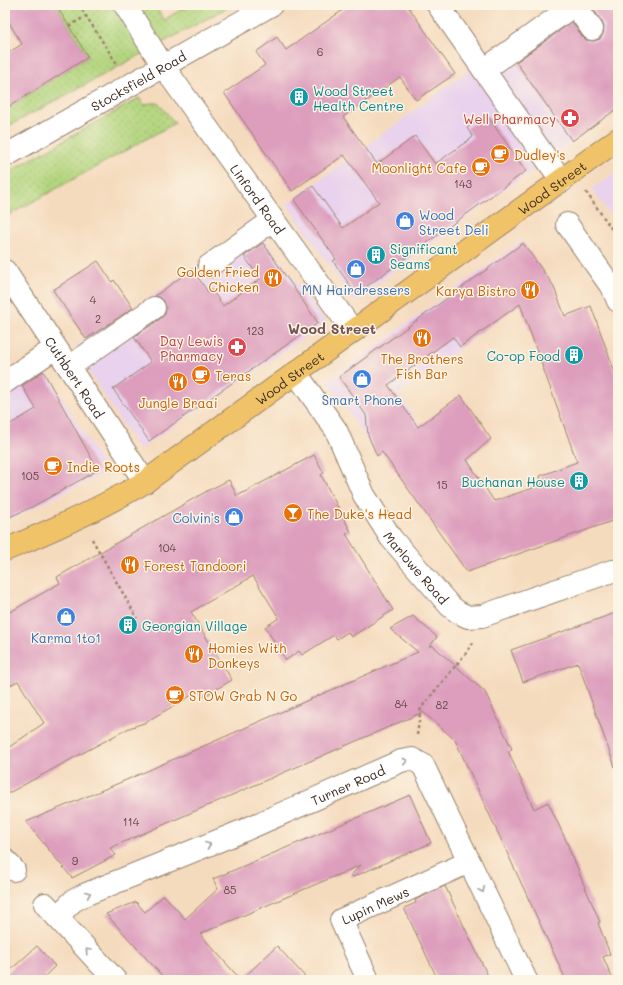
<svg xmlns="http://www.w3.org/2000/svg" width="623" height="985" font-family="Mali,sans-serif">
<defs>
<pattern id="grass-dots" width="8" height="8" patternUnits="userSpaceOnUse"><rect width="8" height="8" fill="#b4d67f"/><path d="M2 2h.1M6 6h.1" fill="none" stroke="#9cb86d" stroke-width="1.8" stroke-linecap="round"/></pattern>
</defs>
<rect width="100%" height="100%" fill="#fcf5e5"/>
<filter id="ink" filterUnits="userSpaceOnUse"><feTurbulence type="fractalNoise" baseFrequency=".025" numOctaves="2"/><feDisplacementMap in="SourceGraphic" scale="8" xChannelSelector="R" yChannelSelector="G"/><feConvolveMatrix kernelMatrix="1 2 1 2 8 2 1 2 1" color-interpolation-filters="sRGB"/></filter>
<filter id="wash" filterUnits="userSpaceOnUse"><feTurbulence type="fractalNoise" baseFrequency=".012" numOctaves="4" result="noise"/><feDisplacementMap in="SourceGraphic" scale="16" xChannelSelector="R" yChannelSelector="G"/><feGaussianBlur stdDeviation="0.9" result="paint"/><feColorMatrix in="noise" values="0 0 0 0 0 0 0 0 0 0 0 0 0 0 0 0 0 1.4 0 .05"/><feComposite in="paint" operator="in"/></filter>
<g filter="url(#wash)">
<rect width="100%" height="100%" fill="#f5dbbe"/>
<!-- built -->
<g fill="#e9d2ed">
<polygon points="558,5 618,5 618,110 493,198 354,301 287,204"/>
<polygon points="618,171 618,226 592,189"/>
<polygon points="255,227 326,323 139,450 74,348"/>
<polygon points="522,241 553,285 516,307 398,394 420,426 378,456 327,381"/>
<polygon points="36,355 107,472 5,522 5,375"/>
</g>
<!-- grass -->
<g fill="url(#grass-dots)" stroke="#78804e">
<polygon points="56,5 155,5 164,20 188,5 232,5 5,128 5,109 88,57"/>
<polygon points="139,98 144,105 151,103 158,103 175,123 5,217 5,174"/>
</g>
<g id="blocks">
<!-- building -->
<g fill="#dd9ebd" fill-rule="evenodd">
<polygon points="5,5 56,5 88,57 5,109 5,55 22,44 5,16"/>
<polygon points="350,5 407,5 455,74 416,100 400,77 343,117 377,164 415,136 435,164 473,137 467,128 486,114 526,171 356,294 333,261 336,259 294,200 313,186 343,228 379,202 344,155 292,191 224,93 265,65 256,52 277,37 286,50"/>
<polygon points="592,5 618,5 618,108 572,141 516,62 572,22 582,36 586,40 594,41 600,39 603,34 604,27 602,22 591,6"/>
<polygon points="263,243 318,323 149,441 113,389 151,362 134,337 161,318 165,314 166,307 164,301 160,297 155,296 192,269 208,292 212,290 223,306 260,279 244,256"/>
<path d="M 523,243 L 553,285 L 565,316 L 591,306 L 618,381 L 618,519 L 467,572 L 382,452 L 377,456 L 368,435 L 366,415 L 339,377 ZM 520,304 L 577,462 L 540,476 L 542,485 L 494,501 L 467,460 L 491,439 L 461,395 L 418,427 L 388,385 L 453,337 L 460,347 Z"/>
<polygon points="98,261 112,282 114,280 133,308 86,339 53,290"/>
<polygon points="43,371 98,470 34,506 5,519 5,427 36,409 22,386"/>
<polygon points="314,455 324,473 321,475 351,532 346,534 393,610 351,637 348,632 337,639 334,635 302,655 299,651 286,660 265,627 279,618 253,576 191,612 232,680 203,697 199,691 144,723 129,728 5,795 5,750 44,723 18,681 5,688 5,615 60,583 57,577 207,491 229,480 237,496"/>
<polygon points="618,612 618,767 615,767 578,663 523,682 511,650"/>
<polygon points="413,616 437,637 429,647 432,645 485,692 512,749 508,751 534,809 548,802 569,847 568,847 579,871 578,871 600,922 598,923 610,954 603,957 613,980 566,980 455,740 423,712 110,848 116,855 72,878 26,822 124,781 418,652 390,629"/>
<polygon points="410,795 431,843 353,877 351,875 361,865 200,934 241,980 277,946 308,980 166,980 106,914 136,902 145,912 164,895 185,919 218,889 213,879"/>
<polygon points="445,886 460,918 490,980 438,980 404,908 416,903 415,900"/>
<polygon points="37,946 55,966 41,980 5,980 5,975"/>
</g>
</g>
</g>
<g filter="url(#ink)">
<use href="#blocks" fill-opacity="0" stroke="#98826e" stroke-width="1"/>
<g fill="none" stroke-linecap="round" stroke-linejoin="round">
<defs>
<g id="minor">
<path id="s1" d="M 125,5 L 163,66 L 353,331"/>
<polyline points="438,5 562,181"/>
<polyline points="575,5 592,29"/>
<polyline points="484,70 574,5"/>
<path id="s2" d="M 5,156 L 271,5"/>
<polyline points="567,224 613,289 618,301"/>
<polyline points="209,266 273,220"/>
<path id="s3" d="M 5,271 L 145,482"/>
<polyline points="69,367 154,308"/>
<path id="s4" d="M 296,373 L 336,430 L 364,495 L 391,538 L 450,606 L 458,612 L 468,617 L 482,616 L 612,571 L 618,571"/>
<polyline points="5,382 55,348"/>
<polyline points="5,860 14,870"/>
<polyline points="45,904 115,980"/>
<path id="s5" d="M 57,917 L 73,901 L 84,895 L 240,832 L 401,761 L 412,759 L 423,765 L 526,980"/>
<path id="s6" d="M 368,980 L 341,920 L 469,862"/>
</g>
<g id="major">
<path id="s7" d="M 5,550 C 53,530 100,509 145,482 L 618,139"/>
</g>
</defs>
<!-- minor casing -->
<use href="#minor" stroke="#98826e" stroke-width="24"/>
<!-- major casing -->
<use href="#major" stroke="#98826e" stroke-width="24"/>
<!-- path -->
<g stroke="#98826e" stroke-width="2.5" stroke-dasharray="3 3" stroke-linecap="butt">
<polyline points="79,5 117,64"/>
<polyline points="69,26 86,16"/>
<polyline points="586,192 618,238"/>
<polyline points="92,539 137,618"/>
<polyline points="417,735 421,708 466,653 473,643"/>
</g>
<!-- minor -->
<use href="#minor" stroke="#fff" stroke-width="22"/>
<!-- major -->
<use href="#major" stroke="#f1c369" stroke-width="22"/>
</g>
<!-- one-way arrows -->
<defs><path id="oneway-chevron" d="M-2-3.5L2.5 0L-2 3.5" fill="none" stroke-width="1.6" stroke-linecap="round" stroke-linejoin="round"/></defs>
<g stroke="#a79f9a">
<use href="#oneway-chevron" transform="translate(405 761) rotate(-11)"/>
<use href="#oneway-chevron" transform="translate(208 845) rotate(-22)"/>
<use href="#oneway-chevron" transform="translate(482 890) rotate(64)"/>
<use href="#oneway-chevron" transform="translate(88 894) rotate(-23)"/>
<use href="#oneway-chevron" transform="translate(88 951) rotate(-133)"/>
</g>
</g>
<!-- icons -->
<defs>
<symbol id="building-disc" viewBox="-11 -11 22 22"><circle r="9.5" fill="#0f9aa8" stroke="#fcf5e5"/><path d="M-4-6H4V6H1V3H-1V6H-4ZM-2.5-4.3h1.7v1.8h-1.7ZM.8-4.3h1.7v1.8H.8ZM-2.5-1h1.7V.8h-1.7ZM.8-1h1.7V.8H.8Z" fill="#fff"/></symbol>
<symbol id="pharmacy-disc" viewBox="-11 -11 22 22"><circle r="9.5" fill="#e0444e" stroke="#fcf5e5"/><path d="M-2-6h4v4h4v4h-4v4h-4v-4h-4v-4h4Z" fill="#fff"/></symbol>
<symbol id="cafe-disc" viewBox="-11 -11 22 22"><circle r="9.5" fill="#e8710a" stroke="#fcf5e5"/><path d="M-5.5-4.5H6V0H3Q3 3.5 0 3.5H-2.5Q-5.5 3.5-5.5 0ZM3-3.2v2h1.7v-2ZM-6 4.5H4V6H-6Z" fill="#fff"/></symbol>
<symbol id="shop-disc" viewBox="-11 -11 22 22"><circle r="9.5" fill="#3f7fe0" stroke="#fcf5e5"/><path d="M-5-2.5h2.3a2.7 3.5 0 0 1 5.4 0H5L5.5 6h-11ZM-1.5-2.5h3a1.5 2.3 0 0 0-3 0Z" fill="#fff"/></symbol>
<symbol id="restaurant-disc" viewBox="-11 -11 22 22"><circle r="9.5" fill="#e8710a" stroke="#fcf5e5"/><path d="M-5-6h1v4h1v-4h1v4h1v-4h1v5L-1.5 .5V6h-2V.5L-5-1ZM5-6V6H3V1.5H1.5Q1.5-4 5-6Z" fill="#fff"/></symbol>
<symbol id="bar-disc" viewBox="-11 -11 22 22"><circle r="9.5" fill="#e8710a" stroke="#fcf5e5"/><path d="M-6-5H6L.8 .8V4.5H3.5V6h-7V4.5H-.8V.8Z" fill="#fff"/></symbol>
</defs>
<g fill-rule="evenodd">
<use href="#building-disc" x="288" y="86" width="22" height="22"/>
<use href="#pharmacy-disc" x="559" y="107" width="22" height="22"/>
<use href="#cafe-disc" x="489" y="143" width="22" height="22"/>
<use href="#cafe-disc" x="470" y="156" width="22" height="22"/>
<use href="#shop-disc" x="394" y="210" width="22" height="22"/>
<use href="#building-disc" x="365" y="244" width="22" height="22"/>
<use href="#shop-disc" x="345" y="258" width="22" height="22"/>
<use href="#restaurant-disc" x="262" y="267" width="22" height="22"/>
<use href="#restaurant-disc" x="519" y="279" width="22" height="22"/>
<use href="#restaurant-disc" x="411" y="327" width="22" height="22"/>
<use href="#pharmacy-disc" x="226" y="336" width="22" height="22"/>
<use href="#building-disc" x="563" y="344" width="22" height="22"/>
<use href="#cafe-disc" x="190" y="364" width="22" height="22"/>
<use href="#shop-disc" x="351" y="368" width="22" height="22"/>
<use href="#restaurant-disc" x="167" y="371" width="22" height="22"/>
<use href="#cafe-disc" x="42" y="455" width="22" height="22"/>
<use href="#building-disc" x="568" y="470" width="22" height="22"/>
<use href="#bar-disc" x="282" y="502" width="22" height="22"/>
<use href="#shop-disc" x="223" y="506" width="22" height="22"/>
<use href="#restaurant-disc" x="119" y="554" width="22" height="22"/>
<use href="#shop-disc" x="55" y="606" width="22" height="22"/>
<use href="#building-disc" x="117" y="614" width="22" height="22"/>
<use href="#restaurant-disc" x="183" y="643" width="22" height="22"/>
<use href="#cafe-disc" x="164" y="684" width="22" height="22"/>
</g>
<g text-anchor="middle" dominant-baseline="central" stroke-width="3" stroke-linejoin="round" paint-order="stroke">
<!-- number labels -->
<g font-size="11" fill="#644746">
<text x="320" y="51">6</text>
<text x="463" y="183">143</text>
<text x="93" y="299">4</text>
<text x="98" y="318">2</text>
<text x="255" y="330">123</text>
<text x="30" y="475">105</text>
<text x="442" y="484">15</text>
<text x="167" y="547">104</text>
<text x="401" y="703">84</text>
<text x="442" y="704">82</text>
<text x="131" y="821">114</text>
<text x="75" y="860">9</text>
<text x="230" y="889">85</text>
</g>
<!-- street labels -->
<g font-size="13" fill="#3b2a1e" stroke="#fcf5e5">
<text stroke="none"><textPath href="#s2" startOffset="153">Stocksfield Road</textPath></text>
<text stroke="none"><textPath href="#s7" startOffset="658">Wood Street</textPath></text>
<text stroke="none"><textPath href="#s1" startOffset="235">Linford Road</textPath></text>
<text stroke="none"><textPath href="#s3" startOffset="127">Cuthbert Road</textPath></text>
<text stroke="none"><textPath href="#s7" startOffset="334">Wood Street</textPath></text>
<text stroke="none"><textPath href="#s4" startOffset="230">Marlowe Road</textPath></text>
<text stroke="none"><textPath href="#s5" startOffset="321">Turner Road</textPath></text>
<text stroke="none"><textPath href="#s6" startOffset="103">Lupin Mews</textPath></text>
</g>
<!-- culture labels -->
<g font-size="13" fill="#0d838f" stroke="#fcf5e5" text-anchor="start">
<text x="313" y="90">Wood Street<tspan x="313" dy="15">Health Centre</tspan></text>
<text x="390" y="248">Significant<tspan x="390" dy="15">Seams</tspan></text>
<text x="560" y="355" text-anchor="end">Co-op Food</text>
<text x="565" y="481" text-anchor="end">Buchanan House</text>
<text x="142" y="625">Georgian Village</text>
</g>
<!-- health labels -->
<g font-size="13" fill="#be3a42" stroke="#fcf5e5" text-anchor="end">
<text x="556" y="118">Well Pharmacy</text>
<text x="223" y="340">Day Lewis<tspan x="223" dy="15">Pharmacy</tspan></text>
</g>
<!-- food labels -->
<g font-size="13" fill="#c56008" stroke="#fcf5e5" text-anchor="start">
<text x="514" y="154">Dudley's</text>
<text x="467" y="167" text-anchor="end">Moonlight Cafe</text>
<text x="259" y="271" text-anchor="end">Golden Fried<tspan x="259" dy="15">Chicken</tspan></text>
<text x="516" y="290" text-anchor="end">Karya Bistro</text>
<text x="422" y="358" text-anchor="middle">The Brothers<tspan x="422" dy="15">Fish Bar</tspan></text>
<text x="215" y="375">Teras</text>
<text x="178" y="402" text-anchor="middle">Jungle Braai</text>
<text x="67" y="466">Indie Roots</text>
<text x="307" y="513">The Duke's Head</text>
<text x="144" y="565">Forest Tandoori</text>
<text x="208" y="647">Homies With<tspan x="208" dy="15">Donkeys</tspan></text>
<text x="189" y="695">STOW Grab N Go</text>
</g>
<!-- shop labels -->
<g font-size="13" fill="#366cbe" stroke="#fcf5e5">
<text x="419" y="214" text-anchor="start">Wood<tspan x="419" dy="15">Street Deli</tspan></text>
<text x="356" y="289">MN Hairdressers</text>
<text x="362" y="399">Smart Phone</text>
<text x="220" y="517" text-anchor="end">Colvin's</text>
<text x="66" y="637">Karma 1to1</text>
</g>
<!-- neighbourhood labels -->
<g font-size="14" font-weight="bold" fill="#745356" stroke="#fcf5e5">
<text x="332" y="328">Wood Street</text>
</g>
</g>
<!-- margin -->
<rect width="623" height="985" fill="none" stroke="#fcf5e5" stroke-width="20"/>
</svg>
